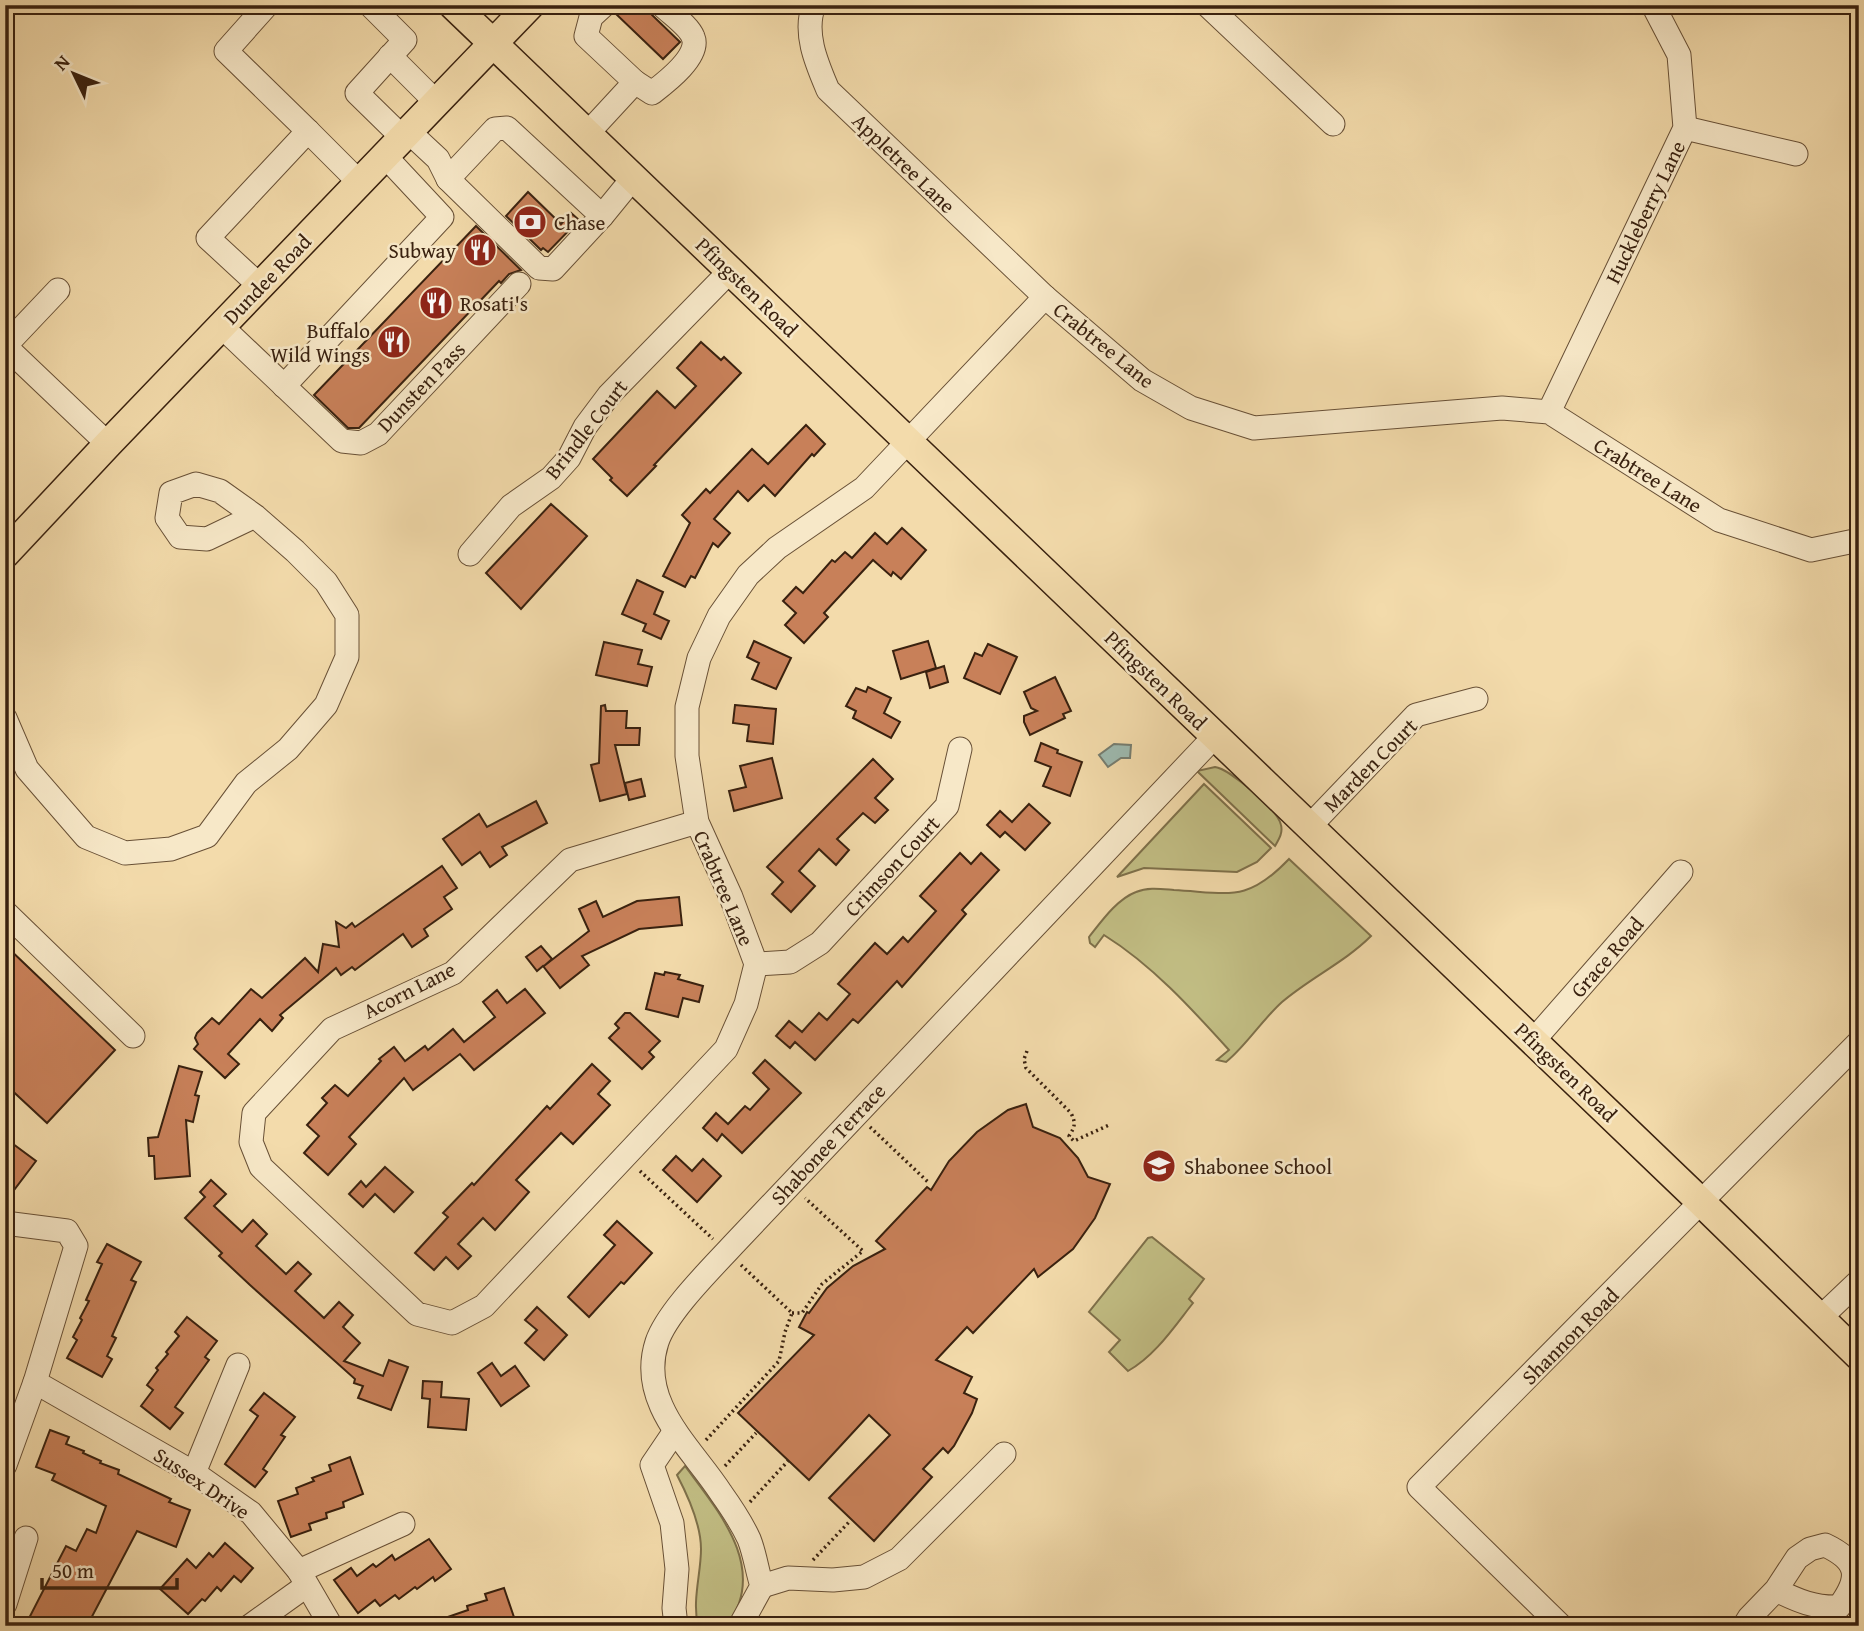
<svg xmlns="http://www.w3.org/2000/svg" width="1864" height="1631" font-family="'Gentium Book Plus',serif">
<rect width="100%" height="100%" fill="#f3dbab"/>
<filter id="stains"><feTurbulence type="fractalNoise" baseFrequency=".00286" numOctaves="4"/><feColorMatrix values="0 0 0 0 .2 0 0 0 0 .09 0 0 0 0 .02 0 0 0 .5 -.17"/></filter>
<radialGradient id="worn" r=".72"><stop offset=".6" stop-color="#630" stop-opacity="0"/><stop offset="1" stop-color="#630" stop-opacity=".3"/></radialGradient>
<!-- green -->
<g fill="#c2be84" stroke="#7e704a" stroke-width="2">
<path d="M 1215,767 C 1230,769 1278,810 1281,825 C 1283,833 1279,839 1275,846 L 1197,771 Z"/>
<polygon points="1204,784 1271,848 1257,862 1237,872 1144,868 1117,877"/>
<path d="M 1289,859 L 1371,936 C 1345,962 1310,978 1282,1002 C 1262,1020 1245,1047 1226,1062 L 1217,1060 L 1229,1050 C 1191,1008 1152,965 1104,935 L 1095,947 L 1090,943 L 1089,937 C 1101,922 1117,899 1136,892 C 1148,887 1161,889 1174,890 C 1230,893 1247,903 1289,859 Z"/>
<path d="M 1152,1237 L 1204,1279 L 1189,1299 L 1193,1303 C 1174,1327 1155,1356 1128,1371 L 1109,1352 L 1120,1340 L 1089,1312 L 1148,1238 Z"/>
<path d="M 685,1466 C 719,1512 769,1569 727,1626 L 698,1626 C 692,1600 701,1574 701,1549 C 701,1525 688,1496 677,1475 Z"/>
</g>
<!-- water -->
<polygon fill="#9dbab0" stroke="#757d70" stroke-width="2" points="1114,744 1131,745 1130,758 1121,758 1108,767 1099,755"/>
<!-- building -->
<g fill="#c88059" stroke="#39210f" stroke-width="2">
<polygon points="624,5 648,5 652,15 680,42 663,59 616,14"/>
<polygon points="528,192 561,224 571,213 579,220 548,252 543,248 541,250 506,216"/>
<polygon points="476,226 521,270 509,274 501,283 499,281 359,428 348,428 314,395"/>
<polygon points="701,342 721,360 724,357 741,373 654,465 656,466 627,496 610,480 612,478 593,459 657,391 675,408 696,386 677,368"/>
<polygon points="806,425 825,444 814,456 812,454 775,496 764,485 748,501 738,491 714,519 730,533 718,547 713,543 695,578 691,576 685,587 663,576 690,523 682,515 706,489 710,493 752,449 768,464"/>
<polygon points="551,504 587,536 521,609 486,573"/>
<polygon points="902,528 926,550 901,579 893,572 891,576 873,560 824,613 828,617 804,643 785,625 796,613 783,601 796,587 803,593 832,560 835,562 845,552 852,558 875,533 887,544"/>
<polygon points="637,580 663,592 654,614 669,621 661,639 643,631 646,624 622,614"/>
<polygon points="754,641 791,658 776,689 752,679 759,663 747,657"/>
<polygon points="928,641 936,668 901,679 893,651"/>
<polygon points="604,642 642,650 638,664 652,667 647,686 596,675"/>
<polygon points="988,644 1017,657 1000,694 964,678 975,653 982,656"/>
<polygon points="944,666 948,682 930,688 926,672"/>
<polygon points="1055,677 1071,711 1063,714 1065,718 1030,735 1024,722 1024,716 1037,711 1031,708 1024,692"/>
<polygon points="868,687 891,698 884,713 900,722 891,738 853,718 856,711 846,706 856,688 866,692"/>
<polygon points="605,705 606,711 627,711 626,728 640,728 639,745 615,745 627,794 600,801 591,765 599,763 601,706"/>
<polygon points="735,705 776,709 773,744 747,741 749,725 733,723"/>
<polygon points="1041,743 1058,750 1057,753 1082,762 1070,796 1043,786 1051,767 1035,761"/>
<polygon points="772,758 782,798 734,811 729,791 746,787 740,766"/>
<polygon points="873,759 893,779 875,798 888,810 875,823 863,813 837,839 849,850 836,865 819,849 799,871 815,886 791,912 772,894 783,882 767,867"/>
<polygon points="641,779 645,796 629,800 625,783"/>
<polygon points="536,801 547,823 502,847 507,855 490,867 480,852 462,865 443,839 479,814 487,827"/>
<polygon points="1029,804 1050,823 1025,850 1005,832 1000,837 987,825 1000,811 1012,822"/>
<polygon points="960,853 971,864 981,853 999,870 962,910 966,914 902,987 897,981 858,1023 853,1019 815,1060 795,1042 790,1048 776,1036 789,1021 802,1032 819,1013 827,1020 850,994 838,984 875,943 887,954 903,937 908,942 936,911 920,896"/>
<polygon points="442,866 457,888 444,897 452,909 424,929 428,936 412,947 403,934 355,970 352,967 341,975 336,968 280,1015 283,1018 272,1031 260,1019 228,1054 239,1064 225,1078 194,1049 198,1044 195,1038 197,1033 212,1018 219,1024 251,989 262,998 305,958 318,972 323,944 339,947 336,922 346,928 352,923 355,927"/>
<polygon points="679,897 682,925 639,929 582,956 589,965 560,988 543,966 537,971 526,957 541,946 552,959 544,966 589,931 579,909 596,901 603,917 637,901"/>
<polygon points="5,945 115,1050 47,1123 5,1084"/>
<polygon points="665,972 680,975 678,979 703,986 699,1002 683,998 678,1017 646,1009 655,973 664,975"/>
<polygon points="525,989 545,1013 474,1070 460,1054 413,1090 404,1078 349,1137 356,1144 328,1175 304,1153 319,1136 307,1125 327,1103 322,1098 335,1085 348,1096 381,1061 379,1059 394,1047 405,1061 425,1046 428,1050 453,1029 464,1042 495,1017 483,1002 497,990 507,1003"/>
<polygon points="625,1013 630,1013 660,1041 649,1052 654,1057 642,1069 609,1038 619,1028 615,1024"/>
<polygon points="765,1060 801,1093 742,1153 722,1134 717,1141 703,1128 716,1113 728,1124 745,1106 750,1110 769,1089 753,1073"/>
<polygon points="592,1064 610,1081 598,1094 610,1105 573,1144 561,1133 516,1180 529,1192 495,1230 483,1218 458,1244 471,1256 458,1269 446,1257 434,1270 415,1253 448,1217 443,1213 472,1183 474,1185 547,1106 550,1109"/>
<polygon points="179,1066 202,1072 195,1095 199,1096 193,1122 186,1120 190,1176 155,1179 154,1156 149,1156 148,1138 158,1137"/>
<polygon points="1026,1104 1033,1127 1060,1138 1078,1158 1088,1177 1110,1184 1095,1218 1073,1249 1038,1277 1034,1269 973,1333 967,1327 936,1360 972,1377 964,1393 977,1399 972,1413 954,1446 948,1453 943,1448 923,1469 932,1477 874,1541 829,1498 890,1435 869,1415 809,1480 738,1413 814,1335 799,1327 807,1312 809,1313 827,1288 853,1266 885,1249 876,1241 927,1187 931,1190 949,1161 977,1132 1008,1110"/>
<polygon points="5,1138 36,1161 5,1202"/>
<polygon points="676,1156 692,1171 703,1159 721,1176 697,1202 663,1170"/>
<polygon points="385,1167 413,1192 394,1212 375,1194 363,1207 349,1194 361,1181 366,1187"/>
<polygon points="211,1180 226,1194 214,1206 242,1232 253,1220 267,1234 256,1246 286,1274 298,1262 311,1274 295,1291 324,1318 339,1302 353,1315 343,1327 360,1343 344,1361 383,1376 389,1360 408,1367 391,1410 358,1398 363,1386 354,1383 355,1379 250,1285 219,1256 222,1253 185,1218 205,1197 200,1192"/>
<polygon points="617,1221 652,1253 624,1284 621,1282 589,1317 568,1297 615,1245 604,1235"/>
<polygon points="107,1244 141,1262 131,1280 136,1282 112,1336 116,1338 107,1356 112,1359 102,1377 67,1358 77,1340 73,1337 82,1320 80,1318 89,1301 86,1300 102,1264 97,1262"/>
<polygon points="537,1307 567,1335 544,1360 525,1343 537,1330 525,1320"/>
<polygon points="187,1317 217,1341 205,1357 209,1360 175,1407 183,1413 170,1429 141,1406 153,1390 147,1385 158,1370 156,1368 168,1354 166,1352 179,1336 175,1332"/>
<polygon points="492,1363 501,1376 515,1366 529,1386 501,1406 478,1373"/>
<polygon points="423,1381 442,1382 441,1397 469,1399 466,1430 428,1427 430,1399 422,1398"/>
<polygon points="264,1393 295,1417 281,1435 285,1437 263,1469 267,1472 255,1487 225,1464 258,1416 250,1410"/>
<polygon points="50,1430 69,1437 66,1444 84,1451 83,1453 101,1461 100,1463 119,1470 118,1474 171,1499 169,1502 190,1510 176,1547 137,1531 87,1626 25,1626 66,1546 76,1551 87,1529 96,1533 106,1506 52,1480 55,1474 36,1467"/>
<polygon points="350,1457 363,1494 343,1502 344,1507 326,1513 327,1518 309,1524 311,1530 291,1537 278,1501 298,1494 296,1488 314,1481 312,1478 331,1471 329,1465"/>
<polygon points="429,1539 451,1569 435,1581 433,1577 417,1589 415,1587 399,1599 395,1595 380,1606 375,1600 358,1613 334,1580 351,1568 357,1576 373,1564 376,1567 392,1555 395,1560"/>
<polygon points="225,1543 253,1568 241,1582 234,1576 221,1591 217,1587 205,1601 202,1599 188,1614 160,1589 187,1559 196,1568 209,1553 213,1557"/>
<polygon points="504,1588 517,1626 431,1626 430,1623 468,1610 467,1606 487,1600 485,1594"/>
</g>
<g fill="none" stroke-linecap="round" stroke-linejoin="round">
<defs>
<g id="minor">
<polyline points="267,5 226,51 308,131"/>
<polyline points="370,5 405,40 357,93 403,138"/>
<path d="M 814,5 C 803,33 817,64 828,90 L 1045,297 L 1142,380 L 1191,408 L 1254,428 L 1502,408 L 1549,412 L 1719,520 L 1811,550 L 1859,540"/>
<polyline points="1207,5 1333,124"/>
<polyline points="390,56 437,103"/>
<path d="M 635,82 L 652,93 C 665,83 701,56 693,37 C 689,26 671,14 662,5"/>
<polyline points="1685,128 1796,154"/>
<polyline points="409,132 438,159 448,179 539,268 553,269 602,216"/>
<polyline points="587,134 635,82 586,36 591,17 604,5"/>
<polyline points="448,179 495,129 507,128 602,216 633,178"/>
<polyline points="260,286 208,238 308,131 360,183"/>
<polyline points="221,326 342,441 361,443 378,434 519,284"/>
<polyline points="5,346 108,444"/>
<polyline points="5,346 58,290"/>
<polyline points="284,386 442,217 385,156"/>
<polyline points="1549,412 1685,128 1679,55 1653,5"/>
<polyline points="470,554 511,506 551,478 569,458 585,427 609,395 730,271"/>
<polyline points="5,718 27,769 86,837 125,853 171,849 207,836 246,783 288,749 326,705 347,657 347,615 326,582 295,551 255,516 220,491 196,484 171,493 167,518 180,537 207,539 255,516"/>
<polyline points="697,822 570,860 453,973 332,1029 254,1113 251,1142 261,1167 417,1314 452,1323 484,1306 726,1049 746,1004 756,964 731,897 697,822 687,756 687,707 699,658 719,616 748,575 777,548 864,488 1045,297"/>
<polyline points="1309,827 1416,715 1476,699"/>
<polyline points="5,912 133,1036"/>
<polyline points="756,964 790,962 820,943 947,806 960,749"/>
<polyline points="1533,1041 1681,872"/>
<polyline points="5,1223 67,1231 76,1246 35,1382 5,1465"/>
<polyline points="1820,1318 1859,1281"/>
<polyline points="35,1382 194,1473 251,1513 299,1571 331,1626"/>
<polyline points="675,1431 652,1465 672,1523 677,1569 674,1608 676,1626"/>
<polyline points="194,1473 238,1365"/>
<polyline points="299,1571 403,1524"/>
<polyline points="762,1586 788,1578 833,1580 864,1577 899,1559 1004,1454"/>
<polyline points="5,1604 26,1538"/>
<polyline points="250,1626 306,1586"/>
<path d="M 740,1626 L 762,1586 C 757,1571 755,1554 749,1539 C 742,1524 731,1507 721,1493 C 692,1448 637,1403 657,1342 C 667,1312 711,1269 733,1245 L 1215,736"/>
<polyline points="1561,1626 1419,1487 1859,1042"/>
<path d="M 1744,1626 L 1749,1618 L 1776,1590 L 1797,1558 L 1810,1549 L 1825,1545 C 1859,1561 1861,1577 1839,1607 C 1815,1608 1798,1601 1776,1590"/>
</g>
<g id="major">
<polyline points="453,5 1702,1203 1859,1356"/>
<polyline points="5,554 108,444 530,5"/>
</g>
</defs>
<!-- minor casing -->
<use href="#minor" stroke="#685036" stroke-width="25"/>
<!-- major casing -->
<use href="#major" stroke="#39210f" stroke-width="31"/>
<!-- path -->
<g stroke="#39210f" stroke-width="3.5" stroke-dasharray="2 3.5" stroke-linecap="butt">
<path d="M 1027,1051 L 1024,1059 L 1026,1068 L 1071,1113 C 1076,1123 1075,1127 1069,1136 L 1074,1141 L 1109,1125"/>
<polyline points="870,1127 928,1182"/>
<polyline points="640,1171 713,1239"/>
<polyline points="792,1313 802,1313 822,1284 863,1251 805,1198"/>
<polyline points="706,1440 779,1361 785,1332 792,1313 741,1265"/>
<polyline points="725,1466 756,1433"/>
<polyline points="750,1502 788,1461"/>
<polyline points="813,1560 850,1521"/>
</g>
<!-- minor -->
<use href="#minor" stroke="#f7e8c8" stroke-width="23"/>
<!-- major -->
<use href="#major" stroke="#f3dbab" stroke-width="28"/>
</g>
<!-- icons -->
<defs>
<symbol id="bank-disc" viewBox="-11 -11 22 22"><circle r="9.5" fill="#8f2418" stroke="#f7e8c8"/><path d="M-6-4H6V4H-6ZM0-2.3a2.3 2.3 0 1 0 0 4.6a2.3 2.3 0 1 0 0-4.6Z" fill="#fff"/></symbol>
<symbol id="restaurant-disc" viewBox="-11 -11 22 22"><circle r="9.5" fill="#8f2418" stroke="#f7e8c8"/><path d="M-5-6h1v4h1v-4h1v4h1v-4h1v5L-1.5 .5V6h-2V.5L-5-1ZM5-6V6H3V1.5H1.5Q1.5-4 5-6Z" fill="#fff"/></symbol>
<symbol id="school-disc" viewBox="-11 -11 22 22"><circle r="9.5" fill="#8f2418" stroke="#f7e8c8"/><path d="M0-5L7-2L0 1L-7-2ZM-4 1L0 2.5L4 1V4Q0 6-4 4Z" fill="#fff"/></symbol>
</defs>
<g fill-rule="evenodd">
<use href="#bank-disc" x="511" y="203" width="38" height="38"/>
<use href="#restaurant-disc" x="461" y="231" width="38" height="38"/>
<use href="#restaurant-disc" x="417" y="284" width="38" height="38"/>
<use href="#restaurant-disc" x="375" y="323" width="38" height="38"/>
<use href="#school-disc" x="1140" y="1147" width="38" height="38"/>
</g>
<g text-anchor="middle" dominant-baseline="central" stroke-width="5" stroke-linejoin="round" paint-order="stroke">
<!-- street labels -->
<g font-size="21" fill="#39210f" stroke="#f7e8c8">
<text transform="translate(904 163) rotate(44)">Appletree Lane</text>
<text transform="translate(1645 212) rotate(-64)">Huckleberry Lane</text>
<text transform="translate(267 279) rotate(-46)">Dundee Road</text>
<text transform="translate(747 287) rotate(44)">Pfingsten Road</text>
<text transform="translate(1104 345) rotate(39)">Crabtree Lane</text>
<text transform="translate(421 387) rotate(-46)">Dunsten Pass</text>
<text transform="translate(586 429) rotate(-52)">Brindle Court</text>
<text transform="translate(1648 475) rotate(32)">Crabtree Lane</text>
<text transform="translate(1156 680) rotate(44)">Pfingsten Road</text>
<text transform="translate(1370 765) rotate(-45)">Marden Court</text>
<text transform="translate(892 866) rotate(-47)">Crimson Court</text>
<text transform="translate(724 888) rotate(67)">Crabtree Lane</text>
<text transform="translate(1607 957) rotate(-49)">Grace Road</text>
<text transform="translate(409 990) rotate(-27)">Acorn Lane</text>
<text transform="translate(1566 1072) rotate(44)">Pfingsten Road</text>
<text transform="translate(828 1144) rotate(-47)">Shabonee Terrace</text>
<text transform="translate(1570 1336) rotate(-45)">Shannon Road</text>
<text transform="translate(202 1483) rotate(34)">Sussex Drive</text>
</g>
<!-- poi labels -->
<g font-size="21" fill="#39210f" stroke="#f7e8c8" text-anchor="start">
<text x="554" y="222">Chase</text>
<text x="456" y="250" text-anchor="end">Subway</text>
<text x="460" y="303">Rosati's</text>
<text x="370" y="330" text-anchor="end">Buffalo<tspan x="370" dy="24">Wild Wings</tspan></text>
<text x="1184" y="1166">Shabonee School</text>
</g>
</g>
<!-- margin -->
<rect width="1864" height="1631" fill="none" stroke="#f3dbab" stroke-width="28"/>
<rect x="7" y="7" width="1850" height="1617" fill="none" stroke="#39210f" stroke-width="3.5"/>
<rect x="14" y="14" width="1836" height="1603" fill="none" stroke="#39210f" stroke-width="2"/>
<!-- north arrow -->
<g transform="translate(74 74) rotate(313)" stroke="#f7e8c8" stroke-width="5" paint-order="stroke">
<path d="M0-5L12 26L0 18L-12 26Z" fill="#39210f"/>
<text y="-10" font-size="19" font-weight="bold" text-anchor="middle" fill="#39210f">N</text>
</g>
<!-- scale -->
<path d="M42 1578v10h135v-10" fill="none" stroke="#39210f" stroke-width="3.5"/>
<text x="52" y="1578" font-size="21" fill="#39210f" stroke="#f7e8c8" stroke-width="5" paint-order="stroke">50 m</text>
<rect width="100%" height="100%" filter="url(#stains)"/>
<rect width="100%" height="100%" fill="url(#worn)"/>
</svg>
